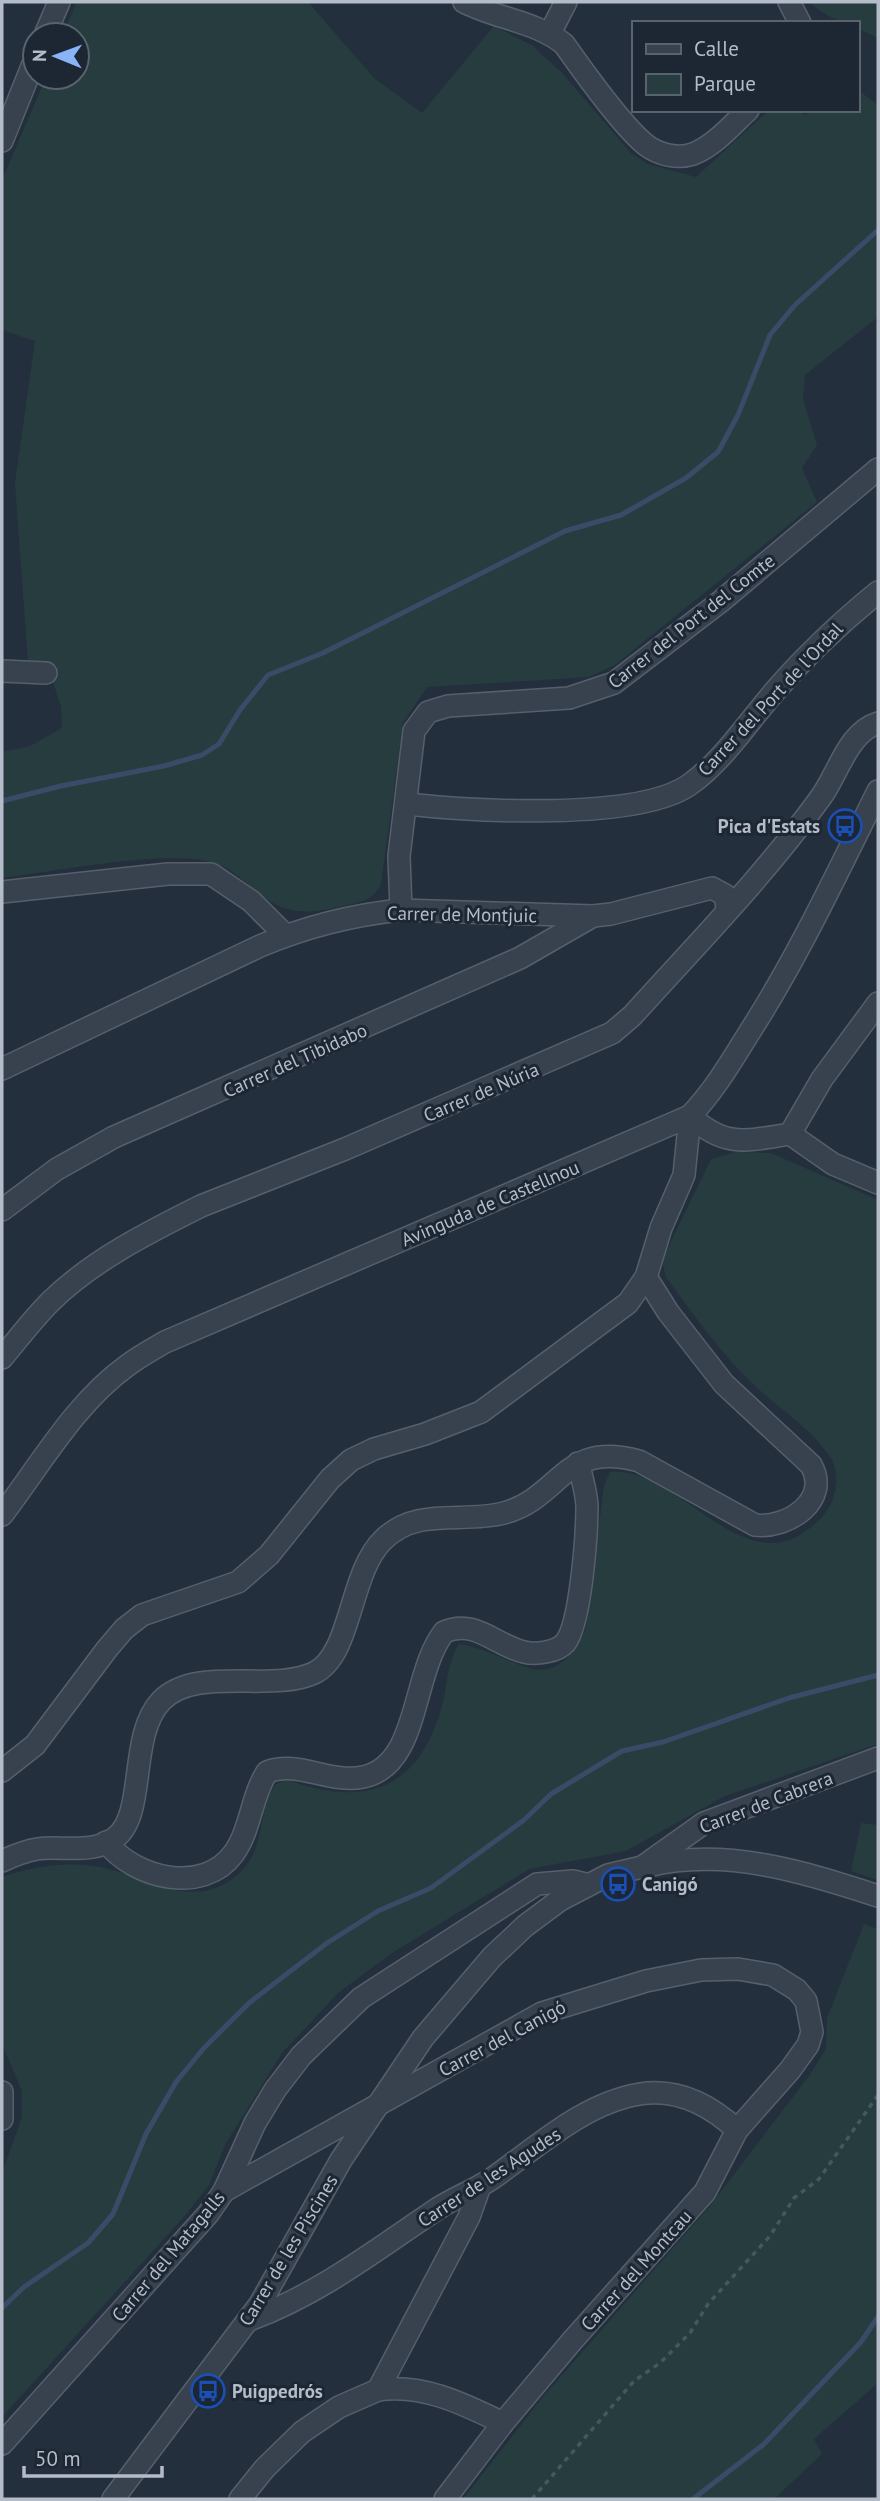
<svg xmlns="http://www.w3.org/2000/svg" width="880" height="2501" font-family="'PT Sans',sans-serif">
<rect width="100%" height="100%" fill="#242f3e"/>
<!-- green -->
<g fill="#263c3f">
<path d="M 77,2 L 308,2 L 374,78 L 422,113 L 494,26 L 533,46 L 563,74 L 631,153 L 648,164 L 696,177 L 769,110 L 798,110 L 805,115 L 811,110 L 857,110 L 857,89 L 878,105 L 878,317 L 805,375 L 803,399 L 817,445 L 802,468 L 817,502 L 615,665 L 589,677 L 427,687 L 403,723 L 381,884 C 373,899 364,902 347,905 C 327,910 305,915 284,908 C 249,896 241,862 192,859 C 137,855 59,871 2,878 L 2,752 L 30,746 L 62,728 L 61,706 L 47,665 L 28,663 L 15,483 L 35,341 L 2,330 L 2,180 L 46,77 L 77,77 L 77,35 L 62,35 Z"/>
<path d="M 810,2 L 878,2 L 878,38 L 857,28 L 857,23 C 839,23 823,15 810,2 Z"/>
<path d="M 736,1152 L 771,1153 L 878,1200 L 878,1744 L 725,1796 L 626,1851 L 529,1869 L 392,1953 L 338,1993 L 282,2053 L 225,2145 L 209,2185 L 183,2218 L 2,2417 L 2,2173 L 22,2117 L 22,2091 L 2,2044 L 2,1877 C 33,1866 68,1861 101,1867 C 150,1878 201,1917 245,1867 C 266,1843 257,1809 276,1784 L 287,1780 C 364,1807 418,1792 442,1706 C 449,1681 445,1669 459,1644 C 516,1652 549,1706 586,1628 L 604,1486 L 610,1472 C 678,1465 742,1584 810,1528 C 826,1515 834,1504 836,1484 C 837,1476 835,1464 831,1458 C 808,1424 769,1403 742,1373 C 714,1344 690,1310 666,1277 L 662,1260 L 711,1159 Z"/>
<polygon points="861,1823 878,1825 878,1880 851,1871"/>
<polygon points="864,1924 878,1929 878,2383 814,2439 822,2454 774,2499 463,2499 542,2398 709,2207 809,2076 826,2049 827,2018"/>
</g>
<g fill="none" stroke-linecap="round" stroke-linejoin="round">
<!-- stream -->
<g stroke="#394c67" stroke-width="5">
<polyline points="2,801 61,786 164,766 202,755 219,744 240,710 268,675 323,653 565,531 621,515 686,478 718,452 738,415 770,335 795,305 878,230"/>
<polyline points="2,2308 24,2287 88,2243 113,2214 146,2134 176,2082 204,2048 249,2003 327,1943 378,1911 431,1888 524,1820 551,1794 622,1751 663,1742 789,1698 878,1675"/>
<polyline points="693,2499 764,2444 861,2342 878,2317"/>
</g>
<defs>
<g id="minor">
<path d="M 464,2 C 497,19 535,21 564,44 C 583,71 622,126 646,145 C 659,155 678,159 693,154 C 714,146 732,125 748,110"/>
<polyline points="789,2 800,23"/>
<polyline points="550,33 566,2"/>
<polyline points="45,35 59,2"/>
<polyline points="2,141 35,59"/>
<polyline points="2,671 46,673"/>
<path d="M 407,804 C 471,811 637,821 689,785 C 723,761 748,722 775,691 C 807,654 840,623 878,592"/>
<polyline points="2,892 168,874 211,874 251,901 285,935"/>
<polyline points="401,910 399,856 414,731 428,712 448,706 569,698 614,683 720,602 878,469"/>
<path d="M 2,1069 L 260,946 C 305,927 352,915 401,910 L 593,916 L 611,914 L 712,888 L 725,895 L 727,908"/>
<path d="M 690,1116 C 725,1148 746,1141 790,1134 L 833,1164 L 878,1183"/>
<polyline points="790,1134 822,1079 878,1003"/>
<polyline points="2,1210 57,1169 114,1137 520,958 593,916"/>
<path d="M 2,1358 C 18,1339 33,1319 51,1301 C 93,1260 149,1232 201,1206 L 345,1149 L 612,1033 L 632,1016 C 696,945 765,875 821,797 C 838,774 848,732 878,723"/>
<path d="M 2,1515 C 41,1464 75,1403 128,1365 C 140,1356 153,1349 165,1342 L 690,1116 C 714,1091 731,1062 749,1033 C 799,955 837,873 878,791"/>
<polyline points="2,1771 35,1745 107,1649 124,1629 142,1615 238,1582 269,1555 330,1479 351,1460 374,1449 425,1434 481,1412 628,1303 646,1277 661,1228 684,1175 690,1116"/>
<path d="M 106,1842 C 134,1878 203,1896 234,1853 C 251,1829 251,1797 267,1772 C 298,1760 330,1784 363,1777 C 420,1765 411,1675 444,1632 C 475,1618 496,1646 524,1652 C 536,1655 557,1652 565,1643 C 581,1624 587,1532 587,1505 C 586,1491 582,1477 578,1463"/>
<path d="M 2,1861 C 13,1856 25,1851 37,1849 C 61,1845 92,1855 115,1838 C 147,1814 128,1736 161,1701 C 196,1665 271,1693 314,1673 C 352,1655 349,1573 383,1540 C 417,1506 463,1524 504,1513 C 562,1497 563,1440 639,1461 L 755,1525 C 788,1529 831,1500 811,1465 L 724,1384 L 668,1312 L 646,1277"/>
<path d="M 648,1866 C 725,1847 805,1872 878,1896"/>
<polyline points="2,2092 2,2119"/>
<polyline points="224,2191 542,2013 646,1981 701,1970 738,1969 773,1975 797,1990 806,2001 812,2032 808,2045 790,2070 737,2130 705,2192 572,2341 503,2423 445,2499"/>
<path d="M 249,2320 C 318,2295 376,2250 437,2209 C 454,2198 475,2190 493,2178 C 537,2147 584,2103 640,2094 C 678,2088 710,2105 737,2130"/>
<path d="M 378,2390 C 422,2383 464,2404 503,2423"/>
<polyline points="2,2444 208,2214 224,2191 255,2123 275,2090 301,2056 361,1998 537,1884 573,1881 589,1885"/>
<polyline points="113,2499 260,2304 341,2160 423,2038 492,1957 525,1926 560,1900 608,1875 642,1867 704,1823 878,1758"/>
<polyline points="240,2499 265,2468 302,2432 339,2407 378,2390 469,2217 480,2186"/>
</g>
</defs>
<!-- minor casing -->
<use href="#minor" stroke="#565f6c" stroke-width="24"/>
<!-- path -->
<polyline stroke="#44595c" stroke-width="3.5" stroke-dasharray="5 5" stroke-linecap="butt" points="532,2499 634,2381 660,2363 690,2333 708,2304 770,2236 794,2198 819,2179 878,2095"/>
<!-- minor -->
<use href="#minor" stroke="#38414e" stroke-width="21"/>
</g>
<!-- icons -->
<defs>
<symbol id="bus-ring" viewBox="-11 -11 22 22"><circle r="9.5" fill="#1d2633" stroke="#1a4fb4" stroke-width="1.5"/><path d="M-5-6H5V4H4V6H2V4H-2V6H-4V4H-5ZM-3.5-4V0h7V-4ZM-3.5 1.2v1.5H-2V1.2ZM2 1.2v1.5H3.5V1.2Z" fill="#1a4fb4"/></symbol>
</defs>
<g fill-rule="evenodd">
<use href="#bus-ring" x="826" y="807" width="38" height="38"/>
<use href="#bus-ring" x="599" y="1865" width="38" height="38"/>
<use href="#bus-ring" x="189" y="2372" width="38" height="38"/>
</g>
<g text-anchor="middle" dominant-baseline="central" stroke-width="6" stroke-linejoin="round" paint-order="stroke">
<!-- street labels -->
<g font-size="19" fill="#b4bcc9" stroke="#1d2633">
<text transform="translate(691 621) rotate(-38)">Carrer del Port del Comte</text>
<text transform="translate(770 699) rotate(-47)">Carrer del Port de l'Ordal</text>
<text transform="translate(462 914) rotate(1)">Carrer de Montjuic</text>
<text transform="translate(295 1060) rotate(-24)">Carrer del Tibidabo</text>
<text transform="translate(481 1092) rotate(-23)">Carrer de Núria</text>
<text transform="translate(490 1203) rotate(-23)">Avinguda de Castellnou</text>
<text transform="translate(766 1802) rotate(-21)">Carrer de Cabrera</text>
<text transform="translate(502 2038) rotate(-28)">Carrer del Canigó</text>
<text transform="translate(489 2177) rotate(-33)">Carrer de les Agudes</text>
<text transform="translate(288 2250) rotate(-59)">Carrer de les Piscines</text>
<text transform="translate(168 2256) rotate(-50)">Carrer del Matagalls</text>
<text transform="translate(636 2270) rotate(-48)">Carrer del Montcau</text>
</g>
<!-- poi labels -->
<g font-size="19" font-weight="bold" fill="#b4bcc9" stroke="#1d2633" text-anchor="start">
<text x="820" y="826" text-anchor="end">Pica d'Estats</text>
<text x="642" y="1884">Canigó</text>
<text x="232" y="2391">Puigpedrós</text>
</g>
</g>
<!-- border -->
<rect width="880" height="2501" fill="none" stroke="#b4bcc9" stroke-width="7"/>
<!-- legend -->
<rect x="632" y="21" width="228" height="91" fill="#1d2633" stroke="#59626f" stroke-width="2"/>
<rect x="646" y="44" width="35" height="10" fill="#38414e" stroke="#59626f" stroke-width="2"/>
<text x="694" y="56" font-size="21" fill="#b4bcc9">Calle</text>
<rect x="646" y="74" width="35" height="21" fill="#263c3f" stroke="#59626f" stroke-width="2"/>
<text x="694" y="91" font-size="21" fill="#b4bcc9">Parque</text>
<!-- north arrow -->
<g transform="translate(56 56) rotate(271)"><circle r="33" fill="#1d2633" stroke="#59626f" stroke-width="2"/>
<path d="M0-5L12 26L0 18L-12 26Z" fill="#8ab4f8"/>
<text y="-10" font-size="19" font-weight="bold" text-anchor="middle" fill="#b4bcc9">N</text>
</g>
<!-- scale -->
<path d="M24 2466v10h138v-10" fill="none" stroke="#b4bcc9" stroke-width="3.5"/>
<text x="35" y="2466" font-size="21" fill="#b4bcc9" stroke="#1d2633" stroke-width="5" paint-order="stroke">50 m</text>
</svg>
